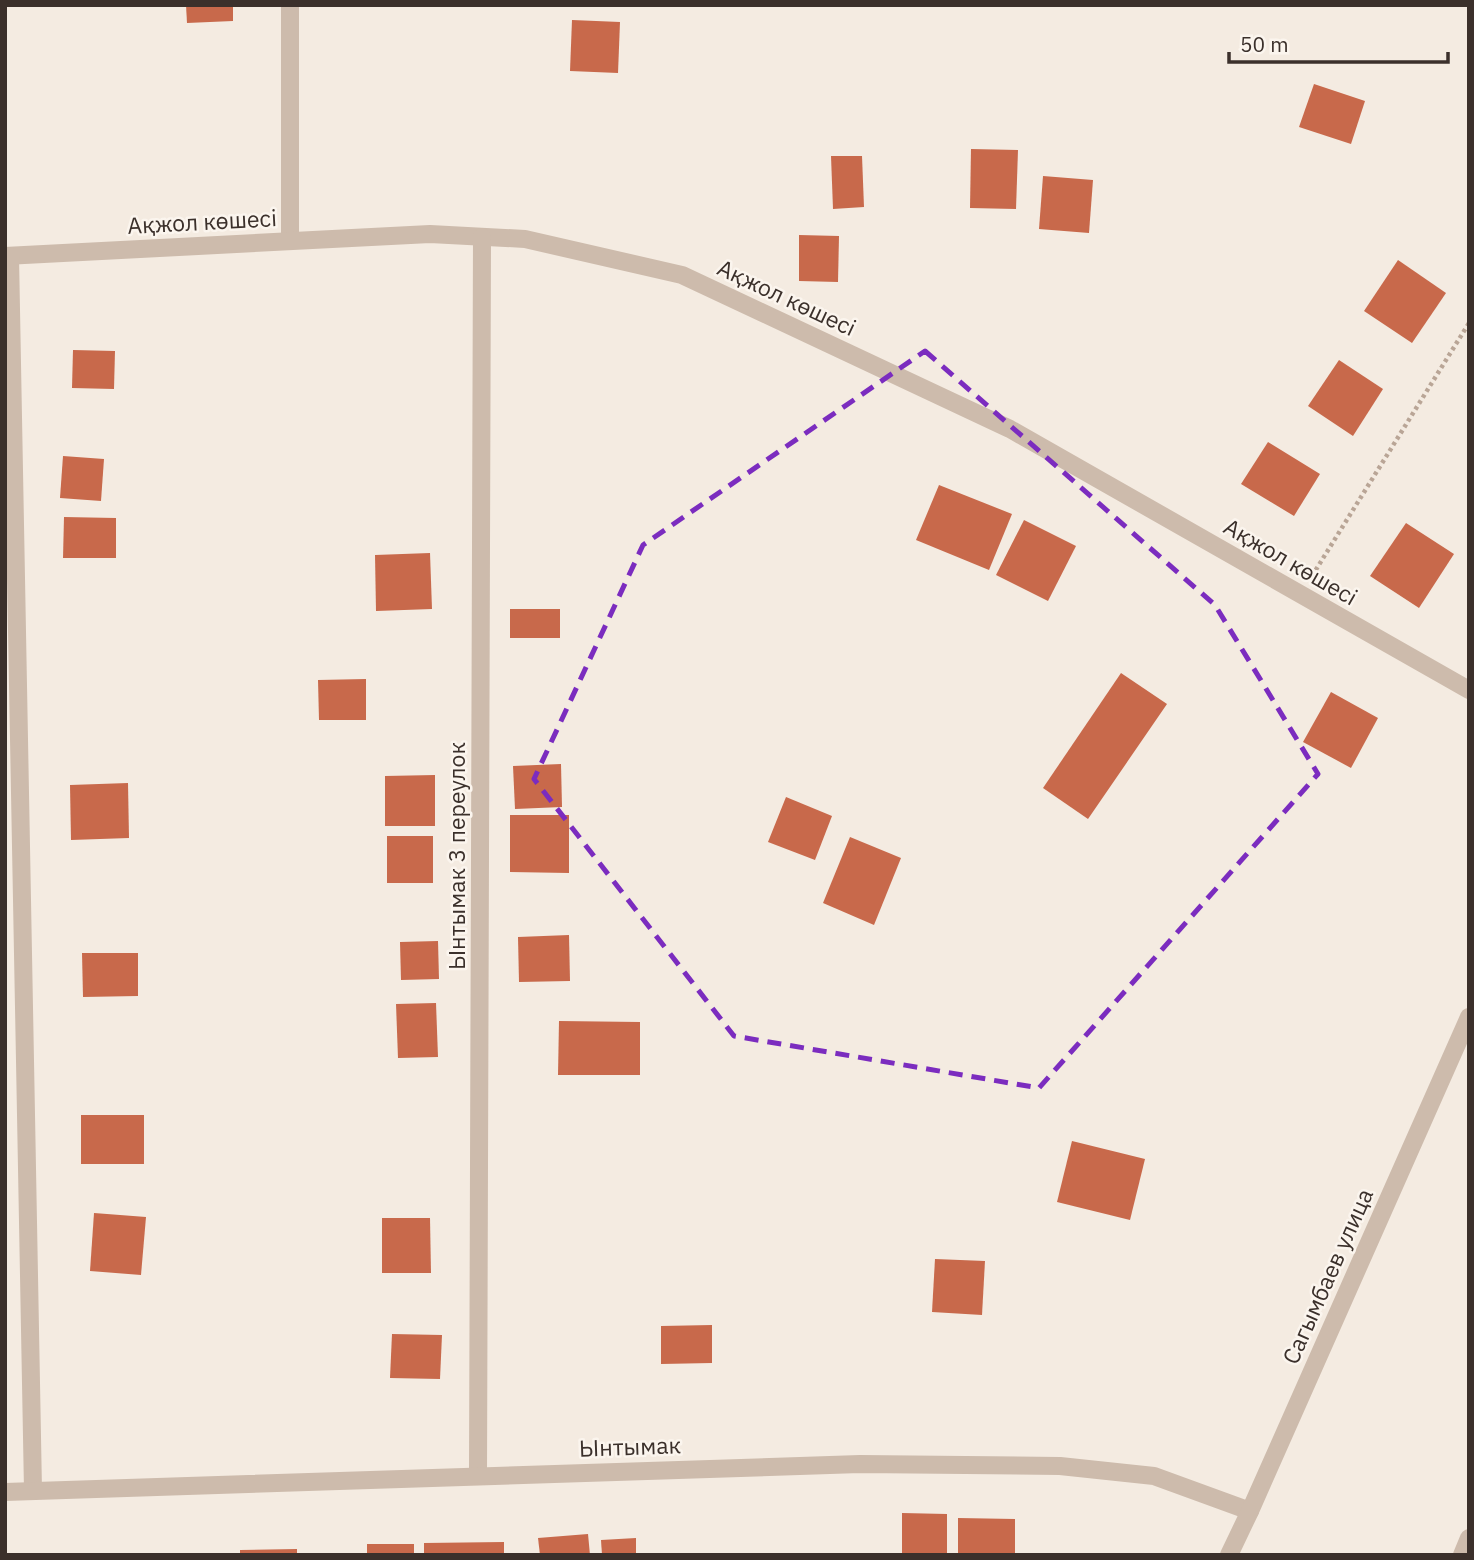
<svg xmlns="http://www.w3.org/2000/svg" width="1474" height="1560" font-family="'IBM Plex Sans',sans-serif">
<rect width="100%" height="100%" fill="#f4ebe1"/>
<!-- building -->
<g fill="#c8694b">
<polygon points="186,5 233,5 233,21 187,23"/>
<polygon points="572,20 620,22 618,73 570,71"/>
<polygon points="1314,84 1365,101 1351,144 1299,127"/>
<polygon points="971,149 1018,150 1016,209 970,208"/>
<polygon points="831,156 862,156 864,207 833,209"/>
<polygon points="1043,176 1093,180 1089,233 1039,229"/>
<polygon points="799,235 839,236 838,282 799,281"/>
<polygon points="1398,260 1446,293 1412,343 1364,311"/>
<polygon points="73,350 115,351 114,389 72,388"/>
<polygon points="1339,360 1383,389 1353,436 1308,406"/>
<polygon points="1268,442 1320,474 1294,516 1241,484"/>
<polygon points="63,456 104,459 101,501 60,498"/>
<polygon points="939,485 1012,514 989,570 916,540"/>
<polygon points="64,517 116,518 116,558 63,558"/>
<polygon points="1024,520 1076,546 1048,601 996,575"/>
<polygon points="1406,523 1454,554 1419,608 1370,576"/>
<polygon points="430,553 432,609 376,611 375,555"/>
<rect x="510" y="609" width="50" height="29"/>
<polygon points="1121,673 1167,704 1088,819 1043,788"/>
<polygon points="366,679 366,720 319,720 318,680"/>
<polygon points="1331,692 1378,718 1351,768 1303,742"/>
<polygon points="561,764 562,807 515,809 513,766"/>
<polygon points="435,775 435,826 385,826 385,776"/>
<polygon points="128,783 129,838 71,840 70,785"/>
<polygon points="786,797 832,816 815,860 768,842"/>
<polygon points="510,815 569,815 569,873 510,872"/>
<rect x="387" y="836" width="46" height="47"/>
<polygon points="850,837 901,858 874,925 823,903"/>
<polygon points="569,935 570,981 519,982 518,937"/>
<polygon points="438,941 439,979 401,980 400,942"/>
<polygon points="82,953 138,953 138,996 83,997"/>
<polygon points="436,1003 438,1057 398,1058 396,1004"/>
<polygon points="559,1021 640,1022 640,1075 558,1075"/>
<rect x="81" y="1115" width="63" height="49"/>
<polygon points="1072,1141 1145,1159 1130,1220 1057,1202"/>
<polygon points="94,1213 146,1217 141,1275 90,1271"/>
<polygon points="382,1218 430,1218 431,1273 382,1273"/>
<polygon points="935,1259 985,1261 982,1315 932,1312"/>
<polygon points="712,1325 712,1363 661,1364 661,1326"/>
<polygon points="392,1334 442,1335 440,1379 390,1378"/>
<polygon points="902,1513 947,1514 947,1555 902,1555"/>
<polygon points="958,1518 1015,1519 1015,1555 958,1555"/>
<polygon points="588,1534 590,1555 540,1555 538,1538"/>
<polygon points="636,1538 636,1555 602,1555 601,1540"/>
<polygon points="504,1542 504,1555 424,1555 424,1543"/>
<rect x="367" y="1544" width="47" height="11"/>
<polygon points="297,1549 297,1555 240,1555 240,1550"/>
</g>
<g fill="none" stroke-linecap="round" stroke-linejoin="round">
<!-- path -->
<polyline stroke="#b9a596" stroke-width="4.5" stroke-dasharray="3.5 3.5" stroke-linecap="butt" points="1312,576 1469,323"/>
<!-- minor -->
<g stroke="#cdbbac" stroke-width="18">
<polyline points="290,5 290,241"/>
<polyline points="5,256 430,234 525,239 682,275 1010,429 1469,690"/>
<polyline points="10,256 33,1490"/>
<polyline points="478,1475 482,237"/>
<polyline points="5,1492 860,1464 1060,1466 1154,1476 1250,1511"/>
<polyline points="1229,1555 1250,1511 1469,1017"/>
<polyline points="1462,1555 1469,1538"/>
</g>
</g>
<!-- marked area -->
<path fill="none" stroke="#7b2cbf" stroke-width="5" stroke-dasharray="14 9" stroke-linejoin="round" d="M 925,351 L 1215,605 L 1318,774 L 1039,1088 L 734,1036 L 534,779 L 643,545 Z"/>
<g text-anchor="middle" dominant-baseline="central" stroke-width="5" stroke-linejoin="round" paint-order="stroke">
<!-- street labels -->
<g font-size="23" fill="#3b302b" stroke="#fbf5ee">
<text transform="translate(202 221) rotate(-3)">Ақжол көшесі</text>
<text transform="translate(787 297) rotate(25)">Ақжол көшесі</text>
<text transform="translate(1291 561) rotate(30)">Ақжол көшесі</text>
<text transform="translate(456 856) rotate(-90)">Ынтымак 3 переулок</text>
<text transform="translate(1327 1276) rotate(-66)">Сагымбаев улица</text>
<text transform="translate(630 1446) rotate(-2)">Ынтымак</text>
</g>
</g>
<!-- border -->
<rect width="1474" height="1560" fill="none" stroke="#3b302b" stroke-width="14"/>
<!-- scale -->
<path d="M1229 52v10h219v-10" fill="none" stroke="#3b302b" stroke-width="3.5"/>
<text x="1240" y="52" font-size="21" fill="#3b302b" stroke="#fbf5ee" stroke-width="5" paint-order="stroke">50 m</text>
</svg>
